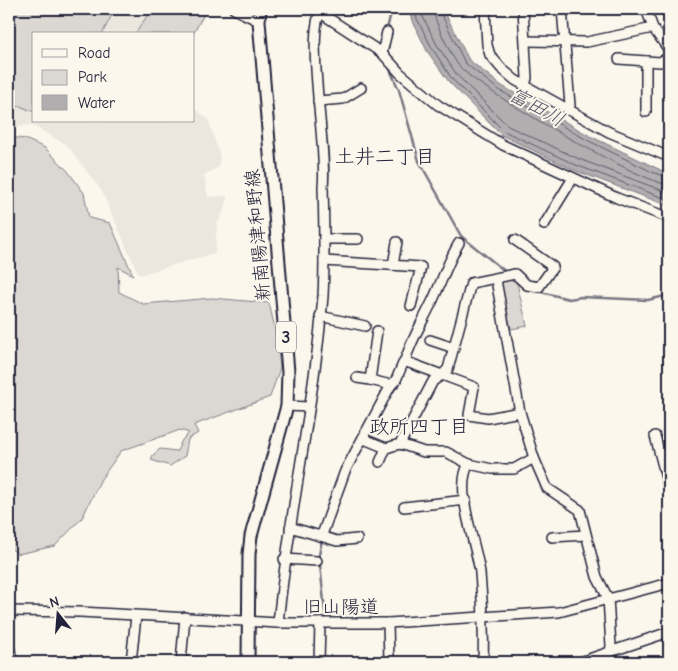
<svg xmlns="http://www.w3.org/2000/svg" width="678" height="671" font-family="'Comic Neue','Klee One',sans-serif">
<rect width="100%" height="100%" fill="#fbf7ec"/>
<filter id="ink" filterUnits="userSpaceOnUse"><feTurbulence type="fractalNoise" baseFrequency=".02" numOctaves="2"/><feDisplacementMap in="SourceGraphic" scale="10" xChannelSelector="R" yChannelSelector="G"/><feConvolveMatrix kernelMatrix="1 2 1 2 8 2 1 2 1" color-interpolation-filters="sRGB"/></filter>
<g filter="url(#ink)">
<!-- built -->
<polygon fill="#ebe7df" points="9,9 208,10 194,34 34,34 34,121 194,121 194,108 208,119 220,156 219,167 204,175 208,197 227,196 227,203 217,225 215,253 139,275 101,190 66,144 31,125 9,128"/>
<!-- green -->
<g fill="#dbd8d3" stroke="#7e7d87">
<polygon points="9,9 115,9 102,34 34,34 34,112 20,106 9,109"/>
<polygon points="152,9 199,9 205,12 193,34 135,34"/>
<polygon points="9,137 25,139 45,148 67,170 84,193 89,218 110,223 133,275 118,267 119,292 143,304 212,298 269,303 276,333 280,368 270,397 194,425 198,433 188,439 185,456 170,466 151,460 153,455 160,449 177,451 182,440 189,433 180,430 121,451 101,479 82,518 55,546 18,554 9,547"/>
<polygon points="516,279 527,326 511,329 500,281"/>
</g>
<!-- water -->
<polygon fill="#b1aeb0" stroke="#787681" points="407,9 443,9 469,60 502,86 590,136 669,174 669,206 574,170 501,135 449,82 427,51"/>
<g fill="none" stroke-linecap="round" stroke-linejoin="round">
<!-- shore -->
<g stroke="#5b5a6a" stroke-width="1">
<polyline points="412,9 432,48 452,79 504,131 576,165 669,200"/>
<polyline points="419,9 437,45 457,75 508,126 579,159 669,193"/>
<path d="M 433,9 C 434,21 452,58 460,67 C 479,90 642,183 669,185"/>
<polyline points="439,9 465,63 499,90 587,140 652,172 669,178"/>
</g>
<!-- stream -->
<g stroke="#787681" stroke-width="2.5">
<polyline points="387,29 392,9"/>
<polyline points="388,65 399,90 419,161 461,236 506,272"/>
<polyline points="533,290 569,299 581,297 648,300 669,295"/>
<polyline points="391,393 399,385 405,368"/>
<polyline points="322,540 319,555 326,621"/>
</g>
<defs>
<g id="minor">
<polyline points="234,9 259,21"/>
<polyline points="485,9 487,45 490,55 501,68 515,80 609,132 669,157"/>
<polyline points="523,9 527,78 525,85"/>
<polyline points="562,9 570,105 568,110"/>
<polyline points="646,9 653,28 669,50"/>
<polyline points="319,12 382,53 400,73 438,105 503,145 617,198 669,218"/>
<polyline points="526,41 587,42 653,28"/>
<polyline points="382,53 387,32"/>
<polyline points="619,59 660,62 669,57"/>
<polyline points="646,61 646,112"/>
<polyline points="318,101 343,99 361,88"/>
<polyline points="544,225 573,178"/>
<polyline points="324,239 358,239"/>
<polyline points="324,261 421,267 411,306"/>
<polyline points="393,265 397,242"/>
<polyline points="496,280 520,412 534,458 547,488 580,510 597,577 608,598 611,646 608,662"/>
<polyline points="320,316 365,326"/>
<polyline points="377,331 370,380 391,385 396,380 404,361 442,375 448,369 471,283 515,274 527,285 539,287 553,267 515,240"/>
<polyline points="430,340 454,348"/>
<path d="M 405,361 C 411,340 422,323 431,304 C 441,284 447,263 459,243"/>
<polyline points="357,378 370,380"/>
<polyline points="287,406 309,407"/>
<polyline points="520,412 488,418 469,415 474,387 442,375 433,381 400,444 424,452 446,452 469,464 492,469 514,469 534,458"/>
<polyline points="655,436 669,489"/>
<polyline points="364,439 386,448 400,444"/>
<polyline points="380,462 386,448"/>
<path d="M 469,464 C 453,488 477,546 480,573 C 483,603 484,632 483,662"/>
<polyline points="404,507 466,500"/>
<polyline points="290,527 337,541 357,539"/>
<polyline points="319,536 323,532 345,471 391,385"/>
<polyline points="552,537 586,535"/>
<polyline points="284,559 317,561"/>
<polyline points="9,611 80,612 278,623 388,623 559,612 669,583"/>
<path d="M 278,623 C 289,513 314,406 323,296 C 325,260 324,223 323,186 C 328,150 304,32 322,9"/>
<polyline points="388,623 389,662"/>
<polyline points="9,647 13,662"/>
<polyline points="131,662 136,616"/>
<polyline points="181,662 185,617"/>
<polyline points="319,662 320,623"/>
<polyline points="580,662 663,634"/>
</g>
<polyline id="major" points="248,662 249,554 251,536 287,406 288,372 259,21 260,9"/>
</defs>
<!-- minor casing -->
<use href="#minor" stroke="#22223b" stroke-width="12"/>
<!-- major casing -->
<use href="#major" stroke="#22223b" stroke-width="15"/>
<!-- minor -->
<use href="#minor" stroke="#fbf7ec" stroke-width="9"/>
<!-- major -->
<use href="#major" stroke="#fbf7ec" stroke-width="11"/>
</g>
</g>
<g text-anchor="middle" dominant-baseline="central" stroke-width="4" stroke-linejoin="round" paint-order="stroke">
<!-- shield labels -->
<rect fill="#fbf7ec" stroke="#636270" stroke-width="1" x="276" y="321.5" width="20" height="31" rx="4"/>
<g font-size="18" font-weight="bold" fill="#22223b">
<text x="286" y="337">3</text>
</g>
<!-- street labels -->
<g font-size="19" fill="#22223b" stroke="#fbf7ec">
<text transform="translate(258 235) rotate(-95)">新南陽津和野線</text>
<text x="341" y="607">旧山陽道</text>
</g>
<!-- water labels -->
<g font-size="20" font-style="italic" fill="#545364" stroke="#fbf7ec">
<text transform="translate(537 107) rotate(29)">富田川</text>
</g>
<!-- neighbourhood labels -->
<g font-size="20" fill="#22223b" stroke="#fbf7ec">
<text x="385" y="156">土井二丁目</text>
<text x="419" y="426">政所四丁目</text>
</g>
</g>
<!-- margin -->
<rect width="678" height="671" fill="none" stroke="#fbf7ec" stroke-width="30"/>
<rect x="15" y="15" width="648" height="641" fill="none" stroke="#22223b" stroke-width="2" filter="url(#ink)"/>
<!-- legend -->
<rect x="32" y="32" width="162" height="90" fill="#fbf7ec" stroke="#a4a2a5"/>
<rect x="42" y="49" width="25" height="8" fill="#fbf7ec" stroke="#a4a2a5"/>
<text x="78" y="58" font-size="15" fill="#22223b">Road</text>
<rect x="42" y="70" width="25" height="15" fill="#dbd8d3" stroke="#a4a2a5"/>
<text x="78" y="82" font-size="15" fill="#22223b">Park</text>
<rect x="42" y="95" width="25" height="15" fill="#b1aeb0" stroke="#a4a2a5"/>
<text x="78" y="108" font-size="15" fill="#22223b">Water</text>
<!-- north arrow -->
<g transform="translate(58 614) rotate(343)" stroke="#fbf7ec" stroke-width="4" paint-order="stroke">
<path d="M0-4L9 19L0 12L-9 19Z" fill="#22223b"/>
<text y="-8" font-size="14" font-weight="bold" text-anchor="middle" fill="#22223b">N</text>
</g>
</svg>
